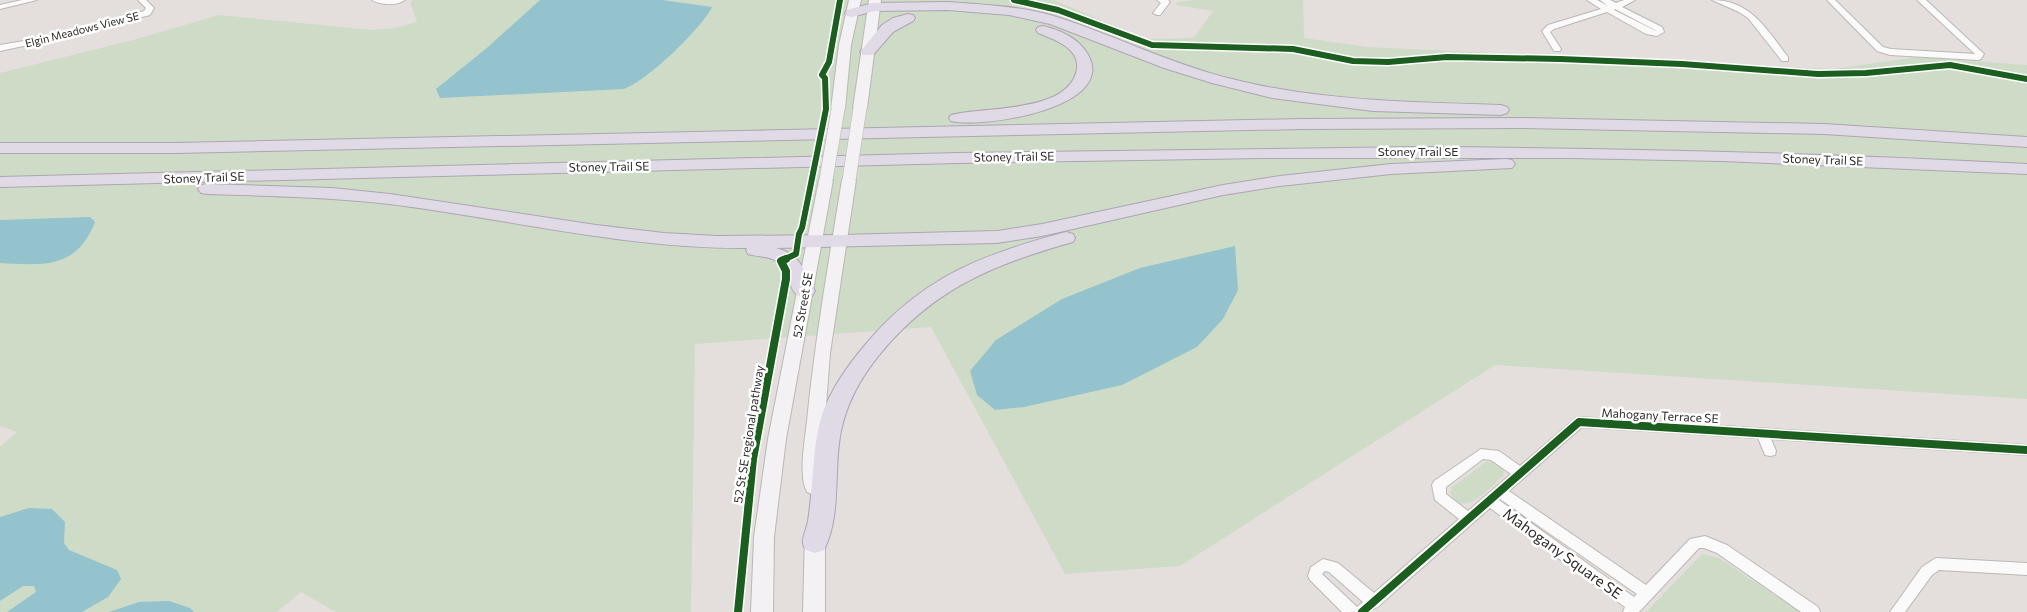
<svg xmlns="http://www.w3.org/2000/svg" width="2027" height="612" font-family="Commissioner,sans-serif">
<rect width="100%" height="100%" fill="#e4dfdc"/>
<!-- green -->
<g fill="#cedbc7">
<polygon points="413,0 1054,0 1145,39 1194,38 1213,11 1176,5 1177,2 1195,0 1303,0 1304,38 1367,47 1833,69 1917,57 2027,65 2027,399 1495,365 1180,566 1065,574 931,327 695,344 691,612 336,612 301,592 277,612 0,612 0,447 17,432 0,426 0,73 133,40 219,15 372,30 395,28 417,22 410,2"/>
<path d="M 1486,462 C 1493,461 1501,464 1504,471 L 1503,476 C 1490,487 1463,521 1450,493 L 1452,487 Z"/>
<polygon points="1702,554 1719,558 1800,612 1646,612"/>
</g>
<!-- water -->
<g fill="#94c2cd">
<path d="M 540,0 L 662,0 L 712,7 C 701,29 648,80 624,89 L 440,98 L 436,89 L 488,47 Z"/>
<path d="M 90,217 L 95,222 C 76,270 43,265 0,263 L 0,220 Z"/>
<polygon points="1235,246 1238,290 1223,319 1197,347 1122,385 1024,407 995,410 977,395 970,371 996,340 1062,299 1140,268"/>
<polygon points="29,508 52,509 65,522 64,543 69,550 117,570 121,579 108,597 82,612 7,612 36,592 34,586 23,586 0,601 0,517"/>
<polygon points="169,601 190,608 194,612 109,612 139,602"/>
</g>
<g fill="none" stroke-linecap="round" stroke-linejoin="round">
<defs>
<g id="minor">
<polygon points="22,0 37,0 0,9 0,5"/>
<polygon points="138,0 146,0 154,8 150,15 47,41 0,51 0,45 47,37 144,11 146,8"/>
<path d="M 372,0 L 405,0 C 397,6 380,5 372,0 Z"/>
<polygon points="1157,0 1168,0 1170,2 1160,15 1157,15 1153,13 1161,3"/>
<path d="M 1587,0 L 1597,0 L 1608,6 L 1600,0 L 1610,0 L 1616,3 L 1624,0 L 1635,0 L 1622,7 L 1662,27 L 1664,32 L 1657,36 L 1646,34 L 1607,12 L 1554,29 L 1550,32 L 1561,49 L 1560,51 L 1554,51 L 1542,31 L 1548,25 L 1601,9 ZM 1615,9 L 1655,30 L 1656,31 L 1614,10 Z"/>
<path d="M 1712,0 C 1751,0 1767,30 1788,57 L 1788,61 L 1782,61 L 1748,18 L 1739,12 Z"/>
<polygon points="1827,0 1835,0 1883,47 1891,49 1975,54 1917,0 1926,0 1984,54 1981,59 1978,60 1890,55 1877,51"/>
<path d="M 1579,417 L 2027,445 L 2027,455 L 1771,439 L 1776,451 L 1775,455 L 1770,456 L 1765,455 L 1758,438 L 1582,427 L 1509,491 L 1646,585 L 1690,539 L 1705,536 L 1727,545 L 1818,607 L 1820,612 L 1801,612 L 1717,553 L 1704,548 L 1699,548 L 1639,612 L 1623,612 L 1625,607 L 1490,508 L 1382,603 C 1376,612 1355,612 1342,612 L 1310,580 L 1308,576 L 1311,567 L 1323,559 L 1338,563 L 1374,593 L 1459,519 L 1435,500 L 1432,485 L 1434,481 L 1481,449 L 1499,451 L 1520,466 L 1575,419 ZM 1483,459 L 1491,460 L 1511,474 L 1468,511 L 1446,494 L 1446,487 ZM 1500,499 L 1637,594 L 1634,597 L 1499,500 ZM 1325,571 L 1329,572 L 1363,602 L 1357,607 L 1322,574 Z"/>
<polygon points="1936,558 2027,563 2027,575 1939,570 1932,575 1905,612 1890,612 1922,567"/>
</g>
<g id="secondary">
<polygon points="849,0 861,0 851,45 845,109 838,113 831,109 839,45"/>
<polygon points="869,0 881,0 867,108 860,112 853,108"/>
<polygon points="826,176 831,177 833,180 786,439 774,537 773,612 751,612 754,537 768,439 819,180 821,177"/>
<path d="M 849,176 L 854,177 L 856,180 L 830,353 L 822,459 L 824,487 L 821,492 L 814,495 L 807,492 C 798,475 805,440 807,421 C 815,340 829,260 842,180 L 844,177 Z"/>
<polygon points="815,524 822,526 825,532 825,612 803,612 805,532 808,526"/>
</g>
<g id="motorway">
<path d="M 948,2 C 985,5 1024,6 1060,18 C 1115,36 1167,62 1224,77 C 1314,101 1408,102 1501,105 L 1507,107 L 1509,110 L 1507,113 L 1501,115 L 1373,111 L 1272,98 L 1212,83 L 1164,68 L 1050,24 L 1009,15 L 948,10 L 874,11 L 852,17 L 847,16 L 845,13 L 847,10 L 873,3 Z"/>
<polygon points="908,14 913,15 915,18 913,21 893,32 873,55 863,55 860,52 882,25 893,18"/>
<path d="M 1043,26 C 1060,30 1078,38 1087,53 C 1121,107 983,129 951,121 L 949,118 L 951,115 C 984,106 1069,114 1077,69 C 1080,48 1053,39 1038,33 L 1036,30 L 1038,27 Z"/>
<polygon points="1521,118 1824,124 2027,137 2027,147 1824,134 1521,128 1301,129 176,153 0,153 0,143 176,143 1301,119"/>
<path d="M 1416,147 C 1620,148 1823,153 2027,164 L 2027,174 L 1722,161 L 1569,158 L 1263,158 L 958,163 L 0,187 L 0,177 L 958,153 Z"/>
<path d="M 1506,159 L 1512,160 L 1515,164 L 1512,168 L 1391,174 L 1280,186 L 1223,195 L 1042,236 L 997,243 L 776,248 C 803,255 802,270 815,291 L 812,296 C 786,303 793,273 779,263 C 771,256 759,257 748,254 L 746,250 L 747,248 C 626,249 509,219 389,204 C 329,197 268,196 207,194 L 201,193 L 198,189 L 201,185 L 207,184 L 332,188 L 390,194 L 596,225 L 664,233 L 717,236 L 839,235 L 997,231 L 1042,224 L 1223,185 L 1280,176 L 1391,164 Z"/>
<path d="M 1066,232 L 1073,234 L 1075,238 L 1073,242 C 994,264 933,289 880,354 C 861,377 847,402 841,431 C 833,469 842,514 824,550 L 815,553 L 806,550 C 805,548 803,546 803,543 C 802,537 807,528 808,521 C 810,509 811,496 812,484 C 814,460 815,435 823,412 C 832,388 848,365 865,345 C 922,277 983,254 1066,232 Z"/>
</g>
</defs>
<!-- minor casing -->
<use href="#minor" stroke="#bbb7b4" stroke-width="2"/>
<!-- secondary casing -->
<use href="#secondary" stroke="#bbb7b4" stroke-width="2"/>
<!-- motorway casing -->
<use href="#motorway" stroke="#ada5b2" stroke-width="2"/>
<!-- minor -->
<use href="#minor" fill="#fbfafa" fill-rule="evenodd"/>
<!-- secondary -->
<use href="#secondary" fill="#f3f1f4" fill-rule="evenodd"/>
<!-- motorway -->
<use href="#motorway" fill="#e0d9e6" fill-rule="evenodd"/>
<defs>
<g id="secondary-bridge">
<polyline points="826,180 838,109"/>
<polyline points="849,180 860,108"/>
</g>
</defs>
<!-- secondary-bridge casing -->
<use href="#secondary-bridge" stroke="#bbb7b4" stroke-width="14" stroke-linecap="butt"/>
<!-- secondary-bridge -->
<use href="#secondary-bridge" stroke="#f3f1f4" stroke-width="13"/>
<defs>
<g id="cycleway-far1">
<polyline points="1014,0 1058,10 1152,45 1293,49 1353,61 1388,62 1447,57 1560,59 1682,64 1818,74 1866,73 1950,65 2027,79"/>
<polyline points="783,260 796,254 799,234 802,228 826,109 825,78 822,75 829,62 840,0"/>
</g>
<g id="cycleway">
<polyline points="738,612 753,459 786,279 786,271 781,261 786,259"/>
<polyline points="1362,612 1579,422 2027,450"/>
</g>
</defs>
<!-- cycleway-far1 casing -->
<use href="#cycleway-far1" stroke="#fff" stroke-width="9"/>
<!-- cycleway casing -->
<use href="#cycleway" stroke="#fff" stroke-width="11"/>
<!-- cycleway-far1 -->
<use href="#cycleway-far1" stroke="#1b5e20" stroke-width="6"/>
<!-- cycleway -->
<use href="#cycleway" stroke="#1b5e20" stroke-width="8"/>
</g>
<g text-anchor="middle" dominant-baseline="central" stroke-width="5" stroke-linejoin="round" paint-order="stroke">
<!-- far-street labels -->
<g font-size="11" fill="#2d2a28" stroke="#fff">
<text transform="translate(82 29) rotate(-14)">Elgin Meadows View SE</text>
</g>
<!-- street labels -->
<g font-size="12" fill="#2d2a28" stroke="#fff">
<text x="1418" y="151">Stoney Trail SE</text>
<text transform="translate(1014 156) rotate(-1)">Stoney Trail SE</text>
<text transform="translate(1823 159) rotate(2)">Stoney Trail SE</text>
<text transform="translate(609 166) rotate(-1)">Stoney Trail SE</text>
<text transform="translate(204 177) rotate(-2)">Stoney Trail SE</text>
<text transform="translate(802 305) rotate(-80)">52 Street SE</text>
<text transform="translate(1660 415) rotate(3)">Mahogany Terrace SE</text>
<text transform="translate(748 434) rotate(-81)">52 St SE regional pathway</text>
</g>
<!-- near-street labels -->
<g font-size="15" fill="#2d2a28" stroke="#fff">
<text transform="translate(1563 553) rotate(36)">Mahogany Square SE</text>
</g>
</g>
</svg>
